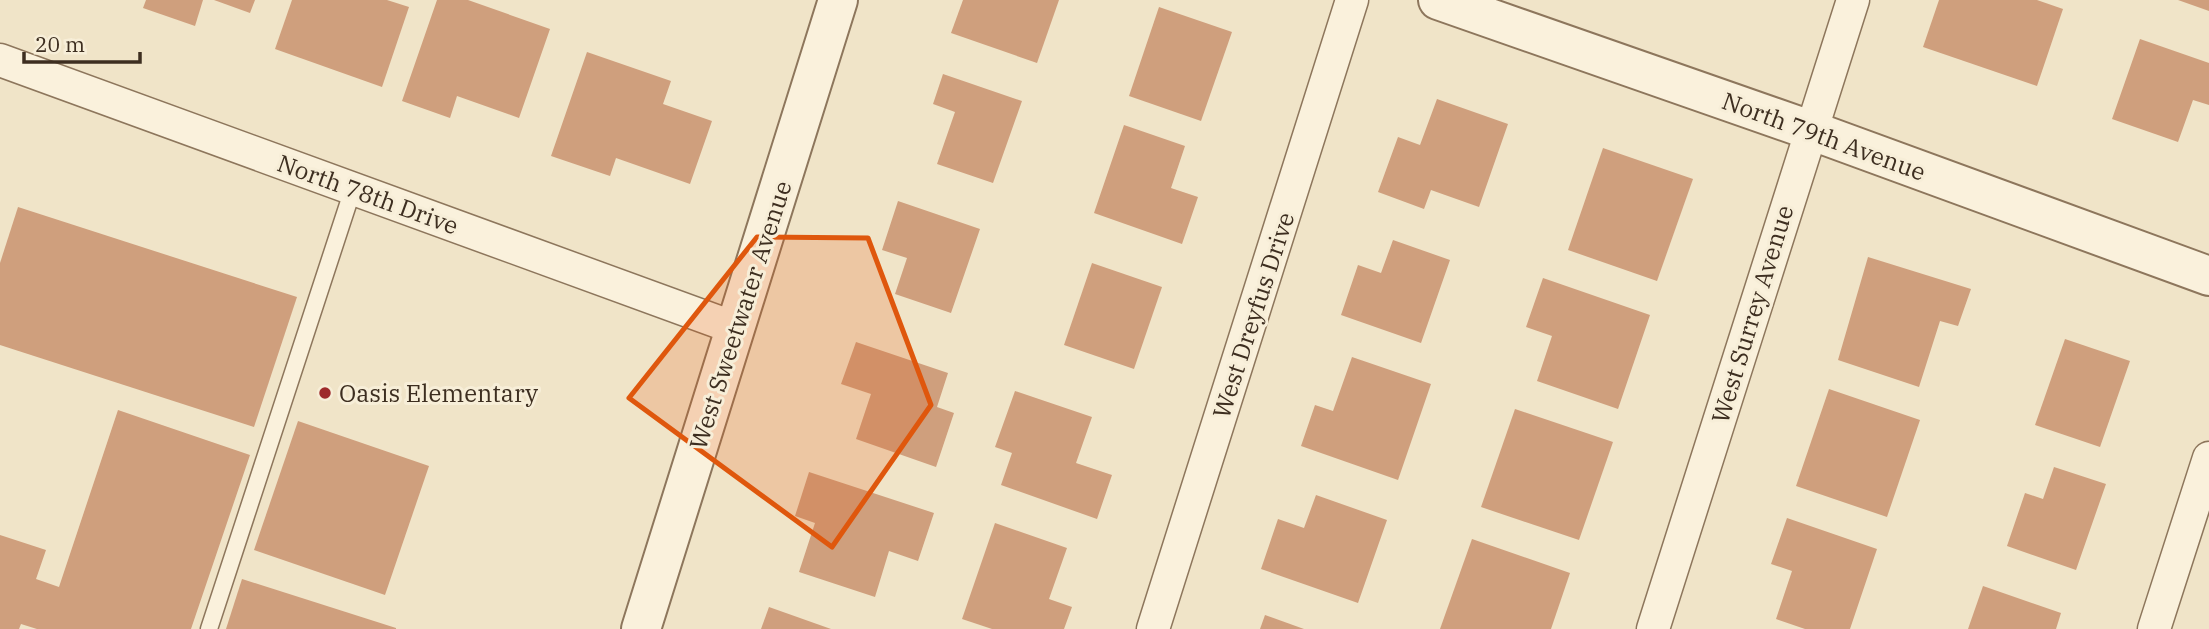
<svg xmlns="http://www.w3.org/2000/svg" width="2209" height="629" font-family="'IBM Plex Serif',serif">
<rect width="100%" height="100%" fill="#f0e4c8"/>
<!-- building -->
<g fill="#cf9f7d">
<polygon points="146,0 203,0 195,26 143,8"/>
<polygon points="214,0 255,0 250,13"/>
<polygon points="292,0 387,0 409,7 382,87 275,49"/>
<polygon points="437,0 468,0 550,29 519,118 457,96 450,118 402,101"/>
<polygon points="963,0 1059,0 1037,63 951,33"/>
<polygon points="1939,0 2037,0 2063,9 2037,86 1923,47"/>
<polygon points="2178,0 2209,0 2209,11"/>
<polygon points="1159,7 1232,32 1201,121 1129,96"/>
<polygon points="2140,39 2209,63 2209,105 2193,100 2178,142 2112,119"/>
<polygon points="587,52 671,81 663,104 712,121 690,184 616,158 610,176 551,156"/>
<polygon points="943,74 1022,101 993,183 937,164 955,112 933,104"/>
<polygon points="1437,99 1508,124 1479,207 1431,190 1424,209 1378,192 1398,137 1420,145"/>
<polygon points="1124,125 1185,146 1171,188 1198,197 1182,244 1094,213"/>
<polygon points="1603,148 1693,179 1657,281 1568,250"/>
<polygon points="898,201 980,229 951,313 895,294 907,258 882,250"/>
<polygon points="18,207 297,297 254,427 0,345 0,263"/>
<polygon points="1393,240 1450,260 1421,343 1341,315 1358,265 1381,273"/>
<polygon points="1868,257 1971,289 1958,326 1940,321 1919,387 1838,360"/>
<polygon points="1092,263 1162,287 1134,369 1064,345"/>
<polygon points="1543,278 1650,315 1618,409 1537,381 1552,336 1526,327"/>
<polygon points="2065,339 2130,361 2100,447 2035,425"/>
<polygon points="856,342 948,373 937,407 954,413 936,467 856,439 871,394 841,384"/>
<polygon points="1352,357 1431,384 1398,480 1301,446 1315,405 1333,411"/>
<polygon points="1829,389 1920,420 1887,517 1796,486"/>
<polygon points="1015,391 1092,417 1076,463 1112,475 1097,519 1001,485 1012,453 995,447"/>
<polygon points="1515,409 1613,442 1579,540 1481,507"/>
<polygon points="118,410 250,455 191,629 37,629 21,624 19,629 0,629 0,535 46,550 36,579 59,587"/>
<polygon points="298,421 429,466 385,595 254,550"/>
<polygon points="2054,467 2106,484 2076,570 2007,546 2025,493 2043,499"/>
<polygon points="809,472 934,513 918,561 889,551 875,597 799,572 815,523 795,516"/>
<polygon points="1316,495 1387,520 1358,603 1261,569 1278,519 1304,528"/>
<polygon points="1787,518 1877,549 1850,629 1805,629 1776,619 1792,571 1771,564"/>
<polygon points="995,523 1067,548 1049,599 1072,607 1064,629 992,629 962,619"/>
<polygon points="1472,539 1570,573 1551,629 1440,629"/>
<polygon points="242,579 396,628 396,629 226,629"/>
<polygon points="1983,586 2061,613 2056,629 1968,629"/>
<polygon points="769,607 831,629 761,629"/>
<polygon points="1265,615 1304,629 1260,629"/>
</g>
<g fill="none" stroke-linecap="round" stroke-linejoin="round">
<defs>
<polyline id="service" points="209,629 353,189"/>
<g id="minor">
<polyline points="0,60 735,328"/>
<polyline points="1153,629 1352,0"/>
<polyline points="1653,629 1853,0"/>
<polyline points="2154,629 2209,458"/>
</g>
<g id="tertiary">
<polyline points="1438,0 1810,130 2209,276"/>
<polyline points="641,629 838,0"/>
</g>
</defs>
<!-- service casing -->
<use href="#service" stroke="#8d765c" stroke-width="19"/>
<!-- minor casing -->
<use href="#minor" stroke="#8d765c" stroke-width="35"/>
<!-- tertiary casing -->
<use href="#tertiary" stroke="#8d765c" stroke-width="42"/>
<!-- service -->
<use href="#service" stroke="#faf1dc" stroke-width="16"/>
<!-- minor -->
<use href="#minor" stroke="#faf1dc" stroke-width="32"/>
<!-- tertiary -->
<use href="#tertiary" stroke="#faf1dc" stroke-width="38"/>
</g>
<!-- marked area -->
<path fill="#df570d" fill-opacity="0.2" stroke="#df570d" stroke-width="5" stroke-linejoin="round" d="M 757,237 L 868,238 L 931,405 L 832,547 L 629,398 Z"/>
<!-- markers -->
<circle fill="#9e2a2b" stroke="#f7eed8" stroke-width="2.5" cx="325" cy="393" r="7"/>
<g text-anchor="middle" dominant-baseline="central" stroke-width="6" stroke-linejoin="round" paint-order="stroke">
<!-- street labels -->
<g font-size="24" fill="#3d2e20" stroke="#f7eed8">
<text transform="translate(1824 136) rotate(20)">North 79th Avenue</text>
<text transform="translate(368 194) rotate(20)">North 78th Drive</text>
<text transform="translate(1752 314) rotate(-73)">West Surrey Avenue</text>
<text transform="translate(740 315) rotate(-72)">West Sweetwater Avenue</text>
<text transform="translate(1253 315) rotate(-72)">West Dreyfus Drive</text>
</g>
<!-- poi labels -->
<g font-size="24" fill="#3d2e20" stroke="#f7eed8" text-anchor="start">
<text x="339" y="393">Oasis Elementary</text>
</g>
</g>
<!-- scale -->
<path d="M24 52v10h116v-10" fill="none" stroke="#3d2e20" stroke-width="3.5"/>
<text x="35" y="52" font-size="21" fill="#3d2e20" stroke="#f7eed8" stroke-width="5" paint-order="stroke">20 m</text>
</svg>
